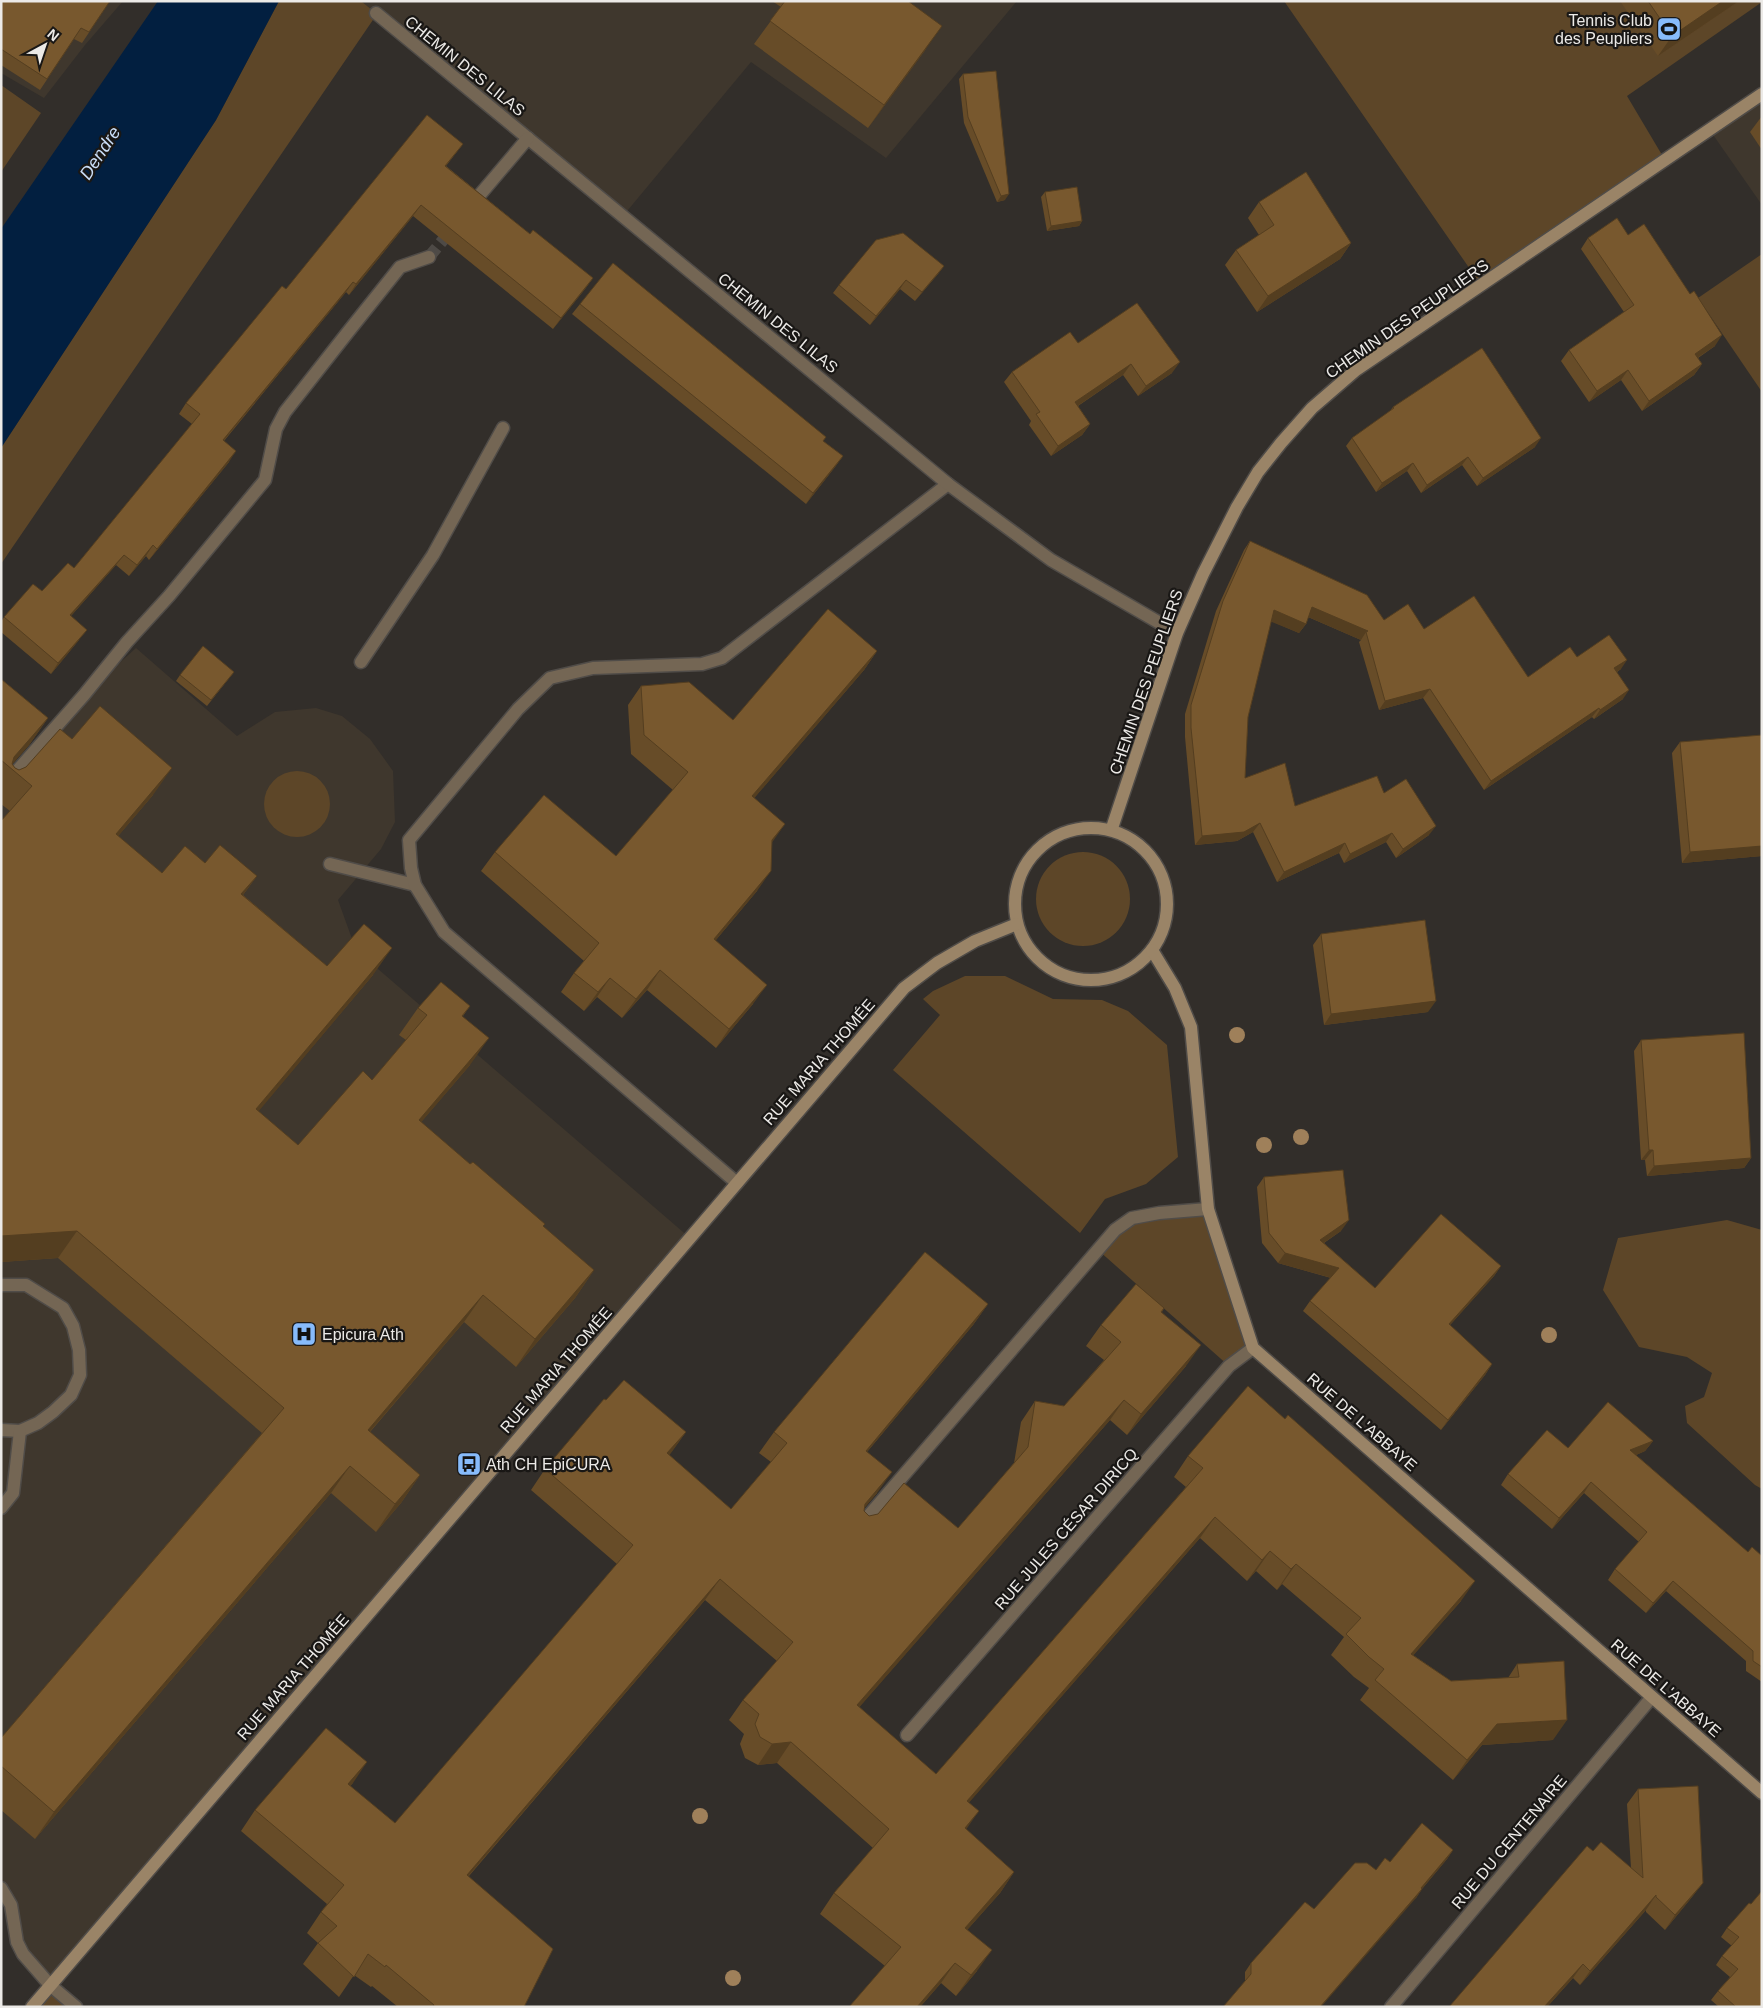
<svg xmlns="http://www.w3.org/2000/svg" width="1763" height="2008" font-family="Helvetica,sans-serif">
<rect width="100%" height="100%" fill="#322e2a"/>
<!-- built -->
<g fill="#3f372d">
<polygon points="1,1 123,1 85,45 44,98 1,73"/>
<polygon points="361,1 1017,1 886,158 751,62 623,216"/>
<polygon points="1762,94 1762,205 1709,129"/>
<polygon points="136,648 237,736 275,712 316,708 342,716 370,739 393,771 395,822 381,849 338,900 356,950 690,1238 50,1985 23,1954 1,1888 1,789 84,695"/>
</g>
<!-- green -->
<g fill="#5d4628">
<polygon points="279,1 361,1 377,14 1,564 1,448 216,120"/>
<polygon points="1284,1 1762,1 1762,2 1627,96 1665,160 1481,285"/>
<polygon points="1,85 41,113 1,172"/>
<polygon points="1762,254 1762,392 1698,298"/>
<circle cx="297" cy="804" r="33"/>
<circle cx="1083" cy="899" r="47"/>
<polygon points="965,976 1005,976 1053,999 1102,1000 1128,1011 1167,1045 1178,1157 1146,1184 1105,1199 1080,1233 893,1070 940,1015 923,999 933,991"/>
<polygon points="1207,1205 1253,1348 1229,1366 1098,1250 1132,1218"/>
<polygon points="1727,1220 1762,1230 1762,1489 1755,1485 1687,1423 1685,1406 1704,1397 1712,1373 1687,1357 1639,1347 1603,1290 1618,1238"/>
<polygon points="50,1985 76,2007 32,2007"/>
</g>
<!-- water -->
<polygon fill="#021f40" points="158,1 279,1 216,120 1,448 1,229"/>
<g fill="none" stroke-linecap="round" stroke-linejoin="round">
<!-- street-tunnel -->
<polyline stroke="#4e4a46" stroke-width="12" stroke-dasharray="12 6" stroke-linecap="butt" points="429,257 453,228"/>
<defs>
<g id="lane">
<polyline points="361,662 433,555 503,428"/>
<polyline points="330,864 415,885"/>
<polyline points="737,1183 444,932 415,885 411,868 409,840 518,709 550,678 593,668 702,664 722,658 948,484"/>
<polyline points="1,1285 26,1285 63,1308 73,1326 79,1350 80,1375 71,1395 53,1412 38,1423 20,1431 1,1430"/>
<polyline points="1,1508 13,1493 20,1431"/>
<polyline points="859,1527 1115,1230 1132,1218 1159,1213 1208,1209"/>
</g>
<g id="street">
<polyline points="376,13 948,484 1051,560 1177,633"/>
<polyline points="478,197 528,138"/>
<polyline points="1,789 84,695 127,642 169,596 265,480 276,429 285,412 348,332 400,267 429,257"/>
<polyline points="907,1735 1229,1366 1253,1348"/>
<polyline points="1,1888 11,1905 17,1942 23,1954 50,1985 76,2007"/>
<polyline points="1391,2007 1652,1697"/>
</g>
<g id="secondary">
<circle cx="1091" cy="904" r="76"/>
<polyline points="1112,828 1177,633 1203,574 1237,507 1258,472 1281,443 1312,408 1356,370 1762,94"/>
<polyline points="1152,950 1175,988 1191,1027 1208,1209 1253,1348 1762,1793"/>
<polyline points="32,2007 904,988 937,963 975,941 1017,924"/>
</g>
</defs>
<!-- lane casing -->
<use href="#lane" stroke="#504c48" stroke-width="15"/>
<!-- street casing -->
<use href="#street" stroke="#504c48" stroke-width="15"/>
<!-- secondary casing -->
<use href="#secondary" stroke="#504c48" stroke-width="15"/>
<!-- lane -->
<use href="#lane" stroke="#746654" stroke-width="12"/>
<!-- street -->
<use href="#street" stroke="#746654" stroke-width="12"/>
<!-- secondary -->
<use href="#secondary" stroke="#9a8467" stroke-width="12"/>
</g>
<!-- trees -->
<g fill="#9f805a">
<circle cx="1237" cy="1035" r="8"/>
<circle cx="1301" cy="1137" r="8"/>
<circle cx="1264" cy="1145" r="8"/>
<circle cx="1549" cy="1335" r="8"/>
<circle cx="700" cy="1816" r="8"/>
<circle cx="733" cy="1978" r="8"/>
</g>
<!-- wall -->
<g fill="#674c28">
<polygon points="1,1 110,1 82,43 74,39 40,90 1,65"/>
<polygon points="772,1 908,1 926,49 868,128 754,44 781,7"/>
<polygon points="1620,1 1739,1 1658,56"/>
<polygon points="963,74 1005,200 997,202 964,123 959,79"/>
<polygon points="1762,116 1762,150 1750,132"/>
<polygon points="463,144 446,166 530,234 593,278 585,289 553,329 413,216 349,295 346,292 224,441 229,462 149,560 146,556 129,576 116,565 71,616 79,640 51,674 1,632 1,622 4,617 74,568 192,424 179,414 186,403 286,289"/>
<polygon points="1045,192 1082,221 1079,226 1047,231 1041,197"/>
<polygon points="1259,202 1351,243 1340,259 1257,312 1225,265 1236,250 1259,235 1248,218"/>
<polygon points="1628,235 1715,346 1698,358 1702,364 1694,375 1642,411 1621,380 1589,402 1561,361 1569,350 1624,312 1581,249 1588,238"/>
<polygon points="944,266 938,274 915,301 900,289 870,325 833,293 839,285"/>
<polygon points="580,304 823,441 843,456 835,467 806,504 572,314"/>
<polygon points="1078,343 1172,373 1138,396 1123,375 1078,406 1090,424 1082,435 1051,456 1029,425 1031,421 1004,382 1012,372"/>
<polygon points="1393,407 1535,447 1477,486 1462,465 1421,493 1407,471 1376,492 1346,446 1352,438 1389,412"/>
<polygon points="1250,541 1384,620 1424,629 1528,677 1577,657 1621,669 1617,672 1623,699 1594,719 1592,717 1484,790 1423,698 1379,710 1359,642 1361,640 1308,617 1306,624 1299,633 1271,621 1248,717 1245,778 1295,806 1384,793 1429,835 1396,858 1386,842 1344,863 1339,853 1277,882 1253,832 1237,841 1195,845 1185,737 1185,714 1216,611 1244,550"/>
<polygon points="877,651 864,670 754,798 772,843 757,891 715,941 753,1004 716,1048 647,990 622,1018 597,997 584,1011 561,992 574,973 584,961 481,871 495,852 616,856 673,790 631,754 628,705 641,686 733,720"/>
<polygon points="234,672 207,706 176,681 180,675"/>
<polygon points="1,679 48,718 29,745 12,764 15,768 19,770 26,767 72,739 153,795 118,836 162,873 205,863 257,876 243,895 327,966 373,975 258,1111 298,1145 372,1080 406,1040 399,1035 418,1008 470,1006 463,1016 470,1065 421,1122 594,1270 575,1298 516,1367 464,1322 370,1432 420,1475 401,1503 376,1532 331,1493 35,1839 1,1810 1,1738 262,1433 58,1258 1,1262 1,821 10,811 1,804"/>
<polygon points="1680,742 1762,856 1682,863 1672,753"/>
<polygon points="1321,934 1428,1012 1324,1025 1313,945"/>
<polygon points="1641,1040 1751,1158 1744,1168 1647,1176 1645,1160 1641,1160 1634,1051"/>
<polygon points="1264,1177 1341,1231 1324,1243 1375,1288 1501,1266 1494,1276 1450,1325 1492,1364 1485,1375 1441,1430 1303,1311 1310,1301 1331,1278 1278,1263 1262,1243 1257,1187"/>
<polygon points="988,1304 973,1325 867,1452 877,1493 864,1508 864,1511 869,1516 958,1528 1014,1463 1021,1422 1035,1401 1064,1406 1104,1360 1086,1346 1101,1325 1164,1308 1162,1312 1186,1366 1127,1435 1110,1420 859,1707 936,1774 1186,1487 1174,1477 1188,1456 1461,1601 1413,1655 1451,1681 1508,1678 1517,1664 1553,1740 1482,1745 1453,1780 1360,1700 1369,1688 1354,1677 1331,1655 1344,1637 1282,1584 1277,1590 1256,1571 1247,1581 1200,1538 969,1802 966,1829 1014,1872 1000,1893 967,1930 977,1971 956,1996 941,1983 920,2007 849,2007 885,1966 820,1914 834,1893 873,1848 777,1763 758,1765 745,1758 740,1744 744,1734 729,1720 743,1700 777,1661 705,1600 469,1876 524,2007 398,2007 372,1986 371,1987 354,1975 339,1997 303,1964 318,1943 307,1933 321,1912 327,1904 241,1831 255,1810 353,1783 350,1786 395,1823 617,1564 531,1490 545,1469 606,1400 686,1432 669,1455 731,1509 771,1462 759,1453 774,1432"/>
<polygon points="1653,1441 1645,1451 1636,1455 1748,1552 1762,1556 1762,1682 1746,1671 1746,1661 1666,1591 1646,1613 1608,1580 1615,1569 1639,1542 1584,1493 1552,1529 1501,1485 1508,1474 1568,1448"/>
<polygon points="1638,1789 1703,1883 1692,1897 1665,1930 1646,1912 1646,1910 1580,1985 1573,1978 1547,2007 1449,2007 1593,1851 1631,1868 1627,1804"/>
<polygon points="1453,1850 1447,1859 1422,1889 1416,1898 1245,1981 1245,1972 1251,1963 1314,1909 1376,1870 1390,1862"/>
<polygon points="1751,1904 1762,2007 1719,2007 1711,2000 1718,1991 1730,1977 1716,1965 1722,1956 1732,1946 1721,1937 1727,1928"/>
</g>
<!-- shaded-wall -->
<g fill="#543e20">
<polygon points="1723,1 1739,1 1658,56 1672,36"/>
<polygon points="942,26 926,49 868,128 884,105"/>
<polygon points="1009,194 1005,200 997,202 1001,196"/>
<polygon points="421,205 413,216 349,295 356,284"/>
<polygon points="1082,221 1079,226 1047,231 1051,226"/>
<polygon points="1351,243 1340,259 1257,312 1268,296"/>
<polygon points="944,266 938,274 915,301 922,292"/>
<polygon points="593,278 585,289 553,329 561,318"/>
<polygon points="906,280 900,289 870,325 876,316"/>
<polygon points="353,282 346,292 215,451 223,440"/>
<polygon points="1722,335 1715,346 1688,364 1695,354"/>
<polygon points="1180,362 1172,373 1138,396 1146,386"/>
<polygon points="1131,364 1123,375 1067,413 1075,402"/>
<polygon points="1702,364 1694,375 1642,411 1649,401"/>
<polygon points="1628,370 1621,380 1589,402 1597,391"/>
<polygon points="1090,424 1082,435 1051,456 1058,446"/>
<polygon points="1541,438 1535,447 1477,486 1483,478"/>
<polygon points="236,451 229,462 149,560 157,549"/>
<polygon points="843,456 835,467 806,504 813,493"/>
<polygon points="1468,457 1462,465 1421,493 1427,485"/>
<polygon points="1413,463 1407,471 1376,492 1382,483"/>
<polygon points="153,545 146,556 129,576 137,565"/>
<polygon points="124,555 116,565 62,626 70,615"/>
<polygon points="1312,607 1368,631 1366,632 1361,640 1306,616"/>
<polygon points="1274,610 1306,624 1299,633 1267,620"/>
<polygon points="87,630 79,640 51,674 58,663"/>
<polygon points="877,651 864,670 739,816 752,796"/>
<polygon points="1627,660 1621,669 1608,677 1614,668"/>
<polygon points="1430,689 1423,698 1379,710 1385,701"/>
<polygon points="1629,690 1623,699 1594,719 1600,710"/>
<polygon points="1599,708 1592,717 1484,790 1491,781"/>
<polygon points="48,718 29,745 10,767 14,757"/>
<polygon points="172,768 153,795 97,861 116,834"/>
<polygon points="1260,823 1253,832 1237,841 1195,845 1202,836"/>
<polygon points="785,824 771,844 772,840"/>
<polygon points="1436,826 1429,835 1396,858 1403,849"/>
<polygon points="1392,833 1386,842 1344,863 1350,854"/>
<polygon points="1345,843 1339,853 1277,882 1284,872"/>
<polygon points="1762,846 1762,856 1682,863 1690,852"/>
<polygon points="771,871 757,891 700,959 714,939"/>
<polygon points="257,876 237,903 241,894"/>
<polygon points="392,948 373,975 237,1137 256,1109"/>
<polygon points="660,970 647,990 622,1018 636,999"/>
<polygon points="610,978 597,997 584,1011 598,992"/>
<polygon points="767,985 753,1004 716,1048 729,1029"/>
<polygon points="1436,1001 1428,1012 1324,1025 1331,1014"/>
<polygon points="489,1038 470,1065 400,1147 419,1120"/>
<polygon points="1649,1150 1653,1150 1645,1160 1641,1160"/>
<polygon points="1751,1158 1744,1168 1647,1176 1654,1166"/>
<polygon points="1349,1220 1341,1231 1313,1250 1320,1240"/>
<polygon points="77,1231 58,1258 1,1262 1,1236"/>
<polygon points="1285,1253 1339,1268 1332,1278 1278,1263"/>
<polygon points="1501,1266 1494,1276 1442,1334 1449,1324"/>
<polygon points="594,1270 575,1298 516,1367 535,1339"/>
<polygon points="483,1295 464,1322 348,1457 368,1430"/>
<polygon points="988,1304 973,1325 851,1471 866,1451"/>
<polygon points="1201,1345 1186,1366 1127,1435 1141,1414"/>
<polygon points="1492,1364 1485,1375 1441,1430 1448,1420"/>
<polygon points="1124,1400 1110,1420 843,1726 857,1705"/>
<polygon points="686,1432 671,1453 653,1474 667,1453"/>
<polygon points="1653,1441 1645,1451 1623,1461 1630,1450"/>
<polygon points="350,1466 331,1493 35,1839 54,1812"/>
<polygon points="892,1472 877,1493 851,1524 865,1504"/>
<polygon points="420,1475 401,1503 376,1532 395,1504"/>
<polygon points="1591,1482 1584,1493 1552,1529 1559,1518"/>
<polygon points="1215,1517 1200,1538 953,1821 967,1801"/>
<polygon points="1270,1551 1256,1571 1247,1581 1262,1560"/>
<polygon points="1296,1564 1282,1584 1277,1590 1291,1569"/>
<polygon points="720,1579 705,1600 452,1895 467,1875"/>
<polygon points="1475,1581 1461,1601 1397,1674 1411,1654"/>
<polygon points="1673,1581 1666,1591 1646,1613 1653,1603"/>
<polygon points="1567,1720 1553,1740 1482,1745 1453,1780 1467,1760 1497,1724"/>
<polygon points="791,1742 777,1763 758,1765 772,1744"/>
<polygon points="367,1762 353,1783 334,1804 348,1784"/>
<polygon points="979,1811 965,1831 965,1828"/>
<polygon points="1453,1850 1447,1859 1415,1897 1421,1888"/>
<polygon points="1014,1872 1000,1893 951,1948 965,1928"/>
<polygon points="1703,1883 1692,1897 1665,1930 1675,1915"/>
<polygon points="1422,1889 1416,1898 1321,2007 1320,2007"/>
<polygon points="1656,1895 1646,1910 1580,1985 1590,1971"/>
<polygon points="992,1950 977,1971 956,1996 971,1975"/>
<polygon points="955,1963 941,1983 920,2007 917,2007"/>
<polygon points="1583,1964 1573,1978 1547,2007 1544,2007"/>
</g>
<!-- building -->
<g fill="#78582e" stroke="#543e20">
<polygon points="1,1 110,1 89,32 81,28 47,79 1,49"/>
<polygon points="785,1 908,1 942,26 884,105 770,21"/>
<polygon points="1648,1 1723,1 1672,36"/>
<polygon points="996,71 1009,194 1001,196 968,117 963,74"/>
<polygon points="427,115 463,144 445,166 530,234 533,230 593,278 561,318 421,205 356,284 353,282 223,440 236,451 157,549 153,545 137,565 124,555 70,615 87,630 58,663 4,617 33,584 42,591 68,563 74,568 200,414 186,403 282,286 286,289"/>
<polygon points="1306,172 1351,243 1268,296 1236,250 1274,225 1259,202"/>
<polygon points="1077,187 1082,221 1051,226 1045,192"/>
<polygon points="1617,218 1628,235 1644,224 1690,294 1694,291 1722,335 1695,354 1702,364 1649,401 1628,370 1597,391 1569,350 1634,305 1588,238"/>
<polygon points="903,233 944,266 922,292 906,280 876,316 839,285 876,240"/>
<polygon points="613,263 826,437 823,441 843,456 813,493 580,304"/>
<polygon points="1137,303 1180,362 1146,386 1131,364 1075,402 1090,424 1058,446 1036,414 1040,412 1012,372 1070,332 1078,343"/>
<polygon points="1482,348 1541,438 1483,478 1468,457 1427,485 1413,463 1382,483 1352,438 1394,408 1393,407"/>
<polygon points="1250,541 1367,595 1384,620 1408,604 1424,629 1474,596 1528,677 1570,647 1577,657 1609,635 1627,660 1614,668 1629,690 1600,710 1599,708 1491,781 1430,689 1385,701 1366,632 1368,631 1312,607 1306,624 1274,610 1248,717 1245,778 1285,763 1295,806 1377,776 1384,793 1406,779 1436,826 1403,849 1392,833 1350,854 1345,843 1284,872 1260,823 1244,832 1202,836 1191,728 1191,705 1223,601"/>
<polygon points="828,609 877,651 752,796 785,824 772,840 771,871 714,939 767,985 729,1029 660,970 636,999 610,978 598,992 574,973 599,943 495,852 544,795 616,856 688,772 644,735 641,686 689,682 733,720"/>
<polygon points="203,646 234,672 211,700 180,675"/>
<polygon points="1,679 48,718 14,757 12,764 15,768 19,770 26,767 60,729 72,739 100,706 172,768 116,834 162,873 185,846 205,863 220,845 257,876 241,894 327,966 364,924 392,948 256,1109 298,1145 363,1071 372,1080 427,1015 418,1008 441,982 470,1006 462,1016 489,1038 419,1120 470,1164 473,1162 545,1224 543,1226 594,1270 535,1339 483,1295 368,1430 420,1475 395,1504 350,1466 54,1812 1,1766 1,1738 284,1408 77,1231 1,1236 1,821 32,786 1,760"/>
<polygon points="1762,735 1762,846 1690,852 1680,742"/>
<polygon points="1425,920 1436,1001 1331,1014 1321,934"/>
<polygon points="1744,1033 1751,1158 1654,1166 1653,1150 1649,1150 1641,1040"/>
<polygon points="1343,1170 1349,1220 1320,1240 1375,1288 1441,1214 1501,1266 1449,1324 1492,1364 1448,1420 1310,1301 1339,1268 1285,1253 1269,1233 1264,1177"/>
<polygon points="925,1252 988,1304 866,1451 892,1472 865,1504 864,1511 869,1516 878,1514 904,1483 958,1528 1028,1447 1035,1401 1064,1406 1121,1342 1101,1325 1136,1284 1164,1308 1161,1312 1201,1345 1141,1414 1124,1400 857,1705 936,1774 1203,1468 1188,1456 1248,1386 1285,1419 1288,1415 1475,1581 1411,1654 1451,1681 1519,1677 1517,1664 1564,1661 1567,1720 1497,1724 1467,1760 1375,1680 1384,1669 1369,1657 1346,1634 1361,1618 1296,1564 1291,1569 1270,1551 1262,1560 1215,1517 967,1801 979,1811 965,1828 1014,1872 965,1928 992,1950 971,1975 955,1963 917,2007 849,2007 901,1947 834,1893 889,1829 791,1742 772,1744 760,1737 755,1724 759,1714 743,1700 793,1642 720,1579 467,1875 553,1949 524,2007 433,2007 434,2005 386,1965 385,1967 368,1954 354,1977 318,1943 337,1926 321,1912 344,1885 255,1810 326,1728 367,1762 348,1784 395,1823 633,1545 545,1469 604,1399 606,1400 624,1380 686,1432 667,1453 731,1509 787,1443 774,1432"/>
<polygon points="1608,1402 1653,1441 1630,1450 1748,1552 1752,1547 1762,1556 1762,1667 1753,1661 1753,1651 1673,1581 1653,1603 1615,1569 1647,1532 1591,1482 1559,1518 1508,1474 1547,1430 1568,1448"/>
<polygon points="1698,1786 1703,1883 1675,1915 1656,1897 1656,1895 1590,1971 1583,1964 1544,2007 1449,2007 1587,1846 1593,1851 1601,1842 1643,1878 1638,1789"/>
<polygon points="1422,1823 1453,1850 1421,1888 1422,1889 1320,2007 1223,2007 1251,1974 1251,1963 1305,1902 1314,1909 1355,1863 1367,1863 1376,1870 1385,1858 1390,1862"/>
<polygon points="1762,1891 1762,2007 1736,2007 1718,1991 1738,1969 1722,1956 1739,1937 1727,1928 1749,1903 1751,1904"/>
</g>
<!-- icons -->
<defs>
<symbol id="stadium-square" viewBox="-11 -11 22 22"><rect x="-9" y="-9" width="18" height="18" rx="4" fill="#87bbfb" stroke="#191715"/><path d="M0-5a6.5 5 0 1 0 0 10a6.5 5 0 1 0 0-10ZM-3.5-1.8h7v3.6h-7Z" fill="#111"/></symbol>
<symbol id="hospital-square" viewBox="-11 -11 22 22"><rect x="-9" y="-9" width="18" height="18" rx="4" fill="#87bbfb" stroke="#191715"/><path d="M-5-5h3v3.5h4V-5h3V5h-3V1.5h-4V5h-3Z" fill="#111"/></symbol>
<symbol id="bus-square" viewBox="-11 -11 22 22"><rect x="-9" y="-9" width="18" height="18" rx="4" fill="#87bbfb" stroke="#191715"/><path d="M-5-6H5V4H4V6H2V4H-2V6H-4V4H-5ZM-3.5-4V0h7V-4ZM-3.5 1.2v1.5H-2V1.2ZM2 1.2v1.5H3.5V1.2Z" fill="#111"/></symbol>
</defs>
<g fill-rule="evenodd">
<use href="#stadium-square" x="1655" y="15" width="28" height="28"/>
<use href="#hospital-square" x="290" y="1320" width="28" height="28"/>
<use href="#bus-square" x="455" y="1450" width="28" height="28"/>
</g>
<g text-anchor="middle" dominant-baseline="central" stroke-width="4.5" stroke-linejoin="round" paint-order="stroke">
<!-- poi labels -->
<g font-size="16" fill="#eceae7" stroke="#191715" text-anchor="start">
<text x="1652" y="20" text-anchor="end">Tennis Club<tspan x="1652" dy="18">des Peupliers</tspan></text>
<text x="322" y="1334">Epicura Ath</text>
<text x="486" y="1464">Ath CH EpiCURA</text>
</g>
<!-- street labels -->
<g font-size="16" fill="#eceae7" stroke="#191715">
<text transform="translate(465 66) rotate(39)">CHEMIN DES LILAS</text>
<text transform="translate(1407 319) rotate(-35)">CHEMIN DES PEUPLIERS</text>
<text transform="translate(778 323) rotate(39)">CHEMIN DES LILAS</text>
<text transform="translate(1146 682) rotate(-71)">CHEMIN DES PEUPLIERS</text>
<text transform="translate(819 1062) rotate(-49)">RUE MARIA THOMÉE</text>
<text transform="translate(556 1370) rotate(-49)">RUE MARIA THOMÉE</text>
<text transform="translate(1362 1422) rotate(41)">RUE DE L'ABBAYE</text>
<text transform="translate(1066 1529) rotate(-49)">RUE JULES CÉSAR DIRICQ</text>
<text transform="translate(293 1677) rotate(-49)">RUE MARIA THOMÉE</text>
<text transform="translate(1666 1688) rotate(41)">RUE DE L'ABBAYE</text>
<text transform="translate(1509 1842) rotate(-50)">RUE DU CENTENAIRE</text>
</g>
<!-- water labels -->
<g font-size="18" font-style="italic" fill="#c9ddf7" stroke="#191715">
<text transform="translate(100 153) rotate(-57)">Dendre</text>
</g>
</g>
<!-- border -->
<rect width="1763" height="2008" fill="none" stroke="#eceae7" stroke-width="5"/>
<!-- north arrow -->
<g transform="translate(45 45) rotate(40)" stroke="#191715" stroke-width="4" paint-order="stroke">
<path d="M0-4L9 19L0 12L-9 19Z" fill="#eceae7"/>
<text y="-8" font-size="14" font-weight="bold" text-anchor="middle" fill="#eceae7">N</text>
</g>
</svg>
